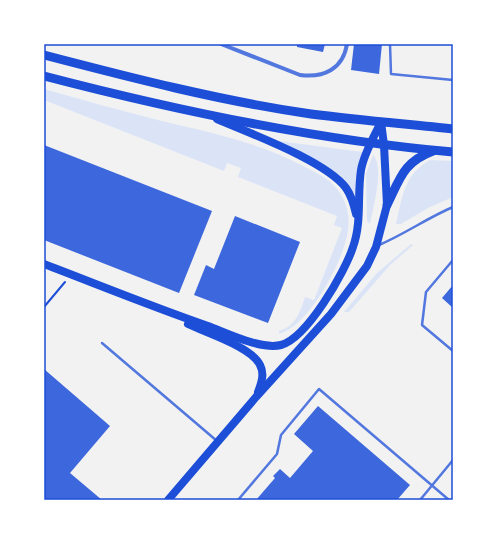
<svg xmlns="http://www.w3.org/2000/svg" width="497" height="544" font-family="'Fira Sans Condensed',sans-serif">
<rect width="100%" height="100%" fill="#f2f2f2"/>
<!-- green -->
<g fill="#dbe4f7">
<path d="M 44,89 C 82,100 120,110 158,120 C 211,133 256,141 305,167 C 316,173 329,178 337,189 C 355,212 349,236 339,260 C 329,284 305,326 279,334 L 279,331 C 296,326 300,312 305,297 L 314,300 L 342,228 L 334,225 L 337,216 L 238,177 L 241,168 L 227,163 L 224,171 L 44,100 Z"/>
<polygon points="279,141 362,152 355,196 345,180 331,169"/>
<path d="M 373,155 C 385,167 373,208 370,224 L 367,221 L 366,174 Z"/>
<path d="M 430,160 L 453,161 L 453,197 L 428,208 L 401,224 L 396,224 C 402,198 404,174 430,160 Z"/>
<polygon points="411,244 413,245 390,265 349,312 344,312 377,273"/>
</g>
<!-- building -->
<g fill="#3d67dc">
<polygon points="297,44 325,44 323,52 297,47"/>
<polygon points="354,44 382,44 379,74 351,70"/>
<polygon points="44,145 212,211 179,293 44,240"/>
<polygon points="235,216 300,242 268,323 194,295 206,265 214,269"/>
<polygon points="453,285 453,308 442,298"/>
<polygon points="44,369 110,426 70,473 102,500 44,500"/>
<polygon points="318,406 410,485 397,500 256,500 275,478 273,476 280,469 290,478 313,451 294,434"/>
</g>
<g fill="none" stroke-linecap="round" stroke-linejoin="round">
<!-- path -->
<polyline stroke="#1d4ed8" stroke-width="2" points="44,307 65,282"/>
<!-- service -->
<g stroke="#5277de" stroke-width="2.5">
<polyline points="390,44 391,74 453,80"/>
<path d="M 379,245 C 405,234 427,218 453,207"/>
<polyline points="453,260 426,292 422,325 453,351"/>
<polyline points="102,343 217,441"/>
<polyline points="238,500 277,454 281,435 319,389 449,500"/>
<polyline points="420,500 453,460"/>
</g>
<!-- minor -->
<path stroke="#5277de" stroke-width="4" d="M 221,44 L 300,75 C 324,78 343,69 347,44"/>
<!-- secondary -->
<g stroke="#1d4ed8" stroke-width="8">
<path d="M 217,119 C 249,133 326,161 346,188 C 351,195 354,205 356,214"/>
<path d="M 44,264 C 99,285 153,307 208,326 C 227,333 261,350 281,345 C 307,338 345,272 353,247 C 362,222 357,196 361,170 C 364,153 374,137 381,122"/>
<path d="M 188,324 C 206,333 252,347 260,365 C 265,374 261,384 258,392"/>
<polyline points="168,500 256,397 331,314 367,266 376,247 387,205 384,145 381,122"/>
</g>
<!-- primary -->
<g stroke="#1d4ed8" stroke-width="9">
<path d="M 44,55 C 132,78 221,101 311,114 C 358,120 406,124 453,129"/>
<path d="M 44,76 C 178,111 315,140 453,152"/>
<path d="M 387,205 C 400,179 403,162 433,151"/>
</g>
</g>
<!-- border -->
<rect width="497" height="544" fill="none" stroke="#ffffff" stroke-width="90"/>
<rect x="45" y="45" width="407" height="454" fill="none" stroke="#1d4ed8" stroke-width="1.5"/>
</svg>
